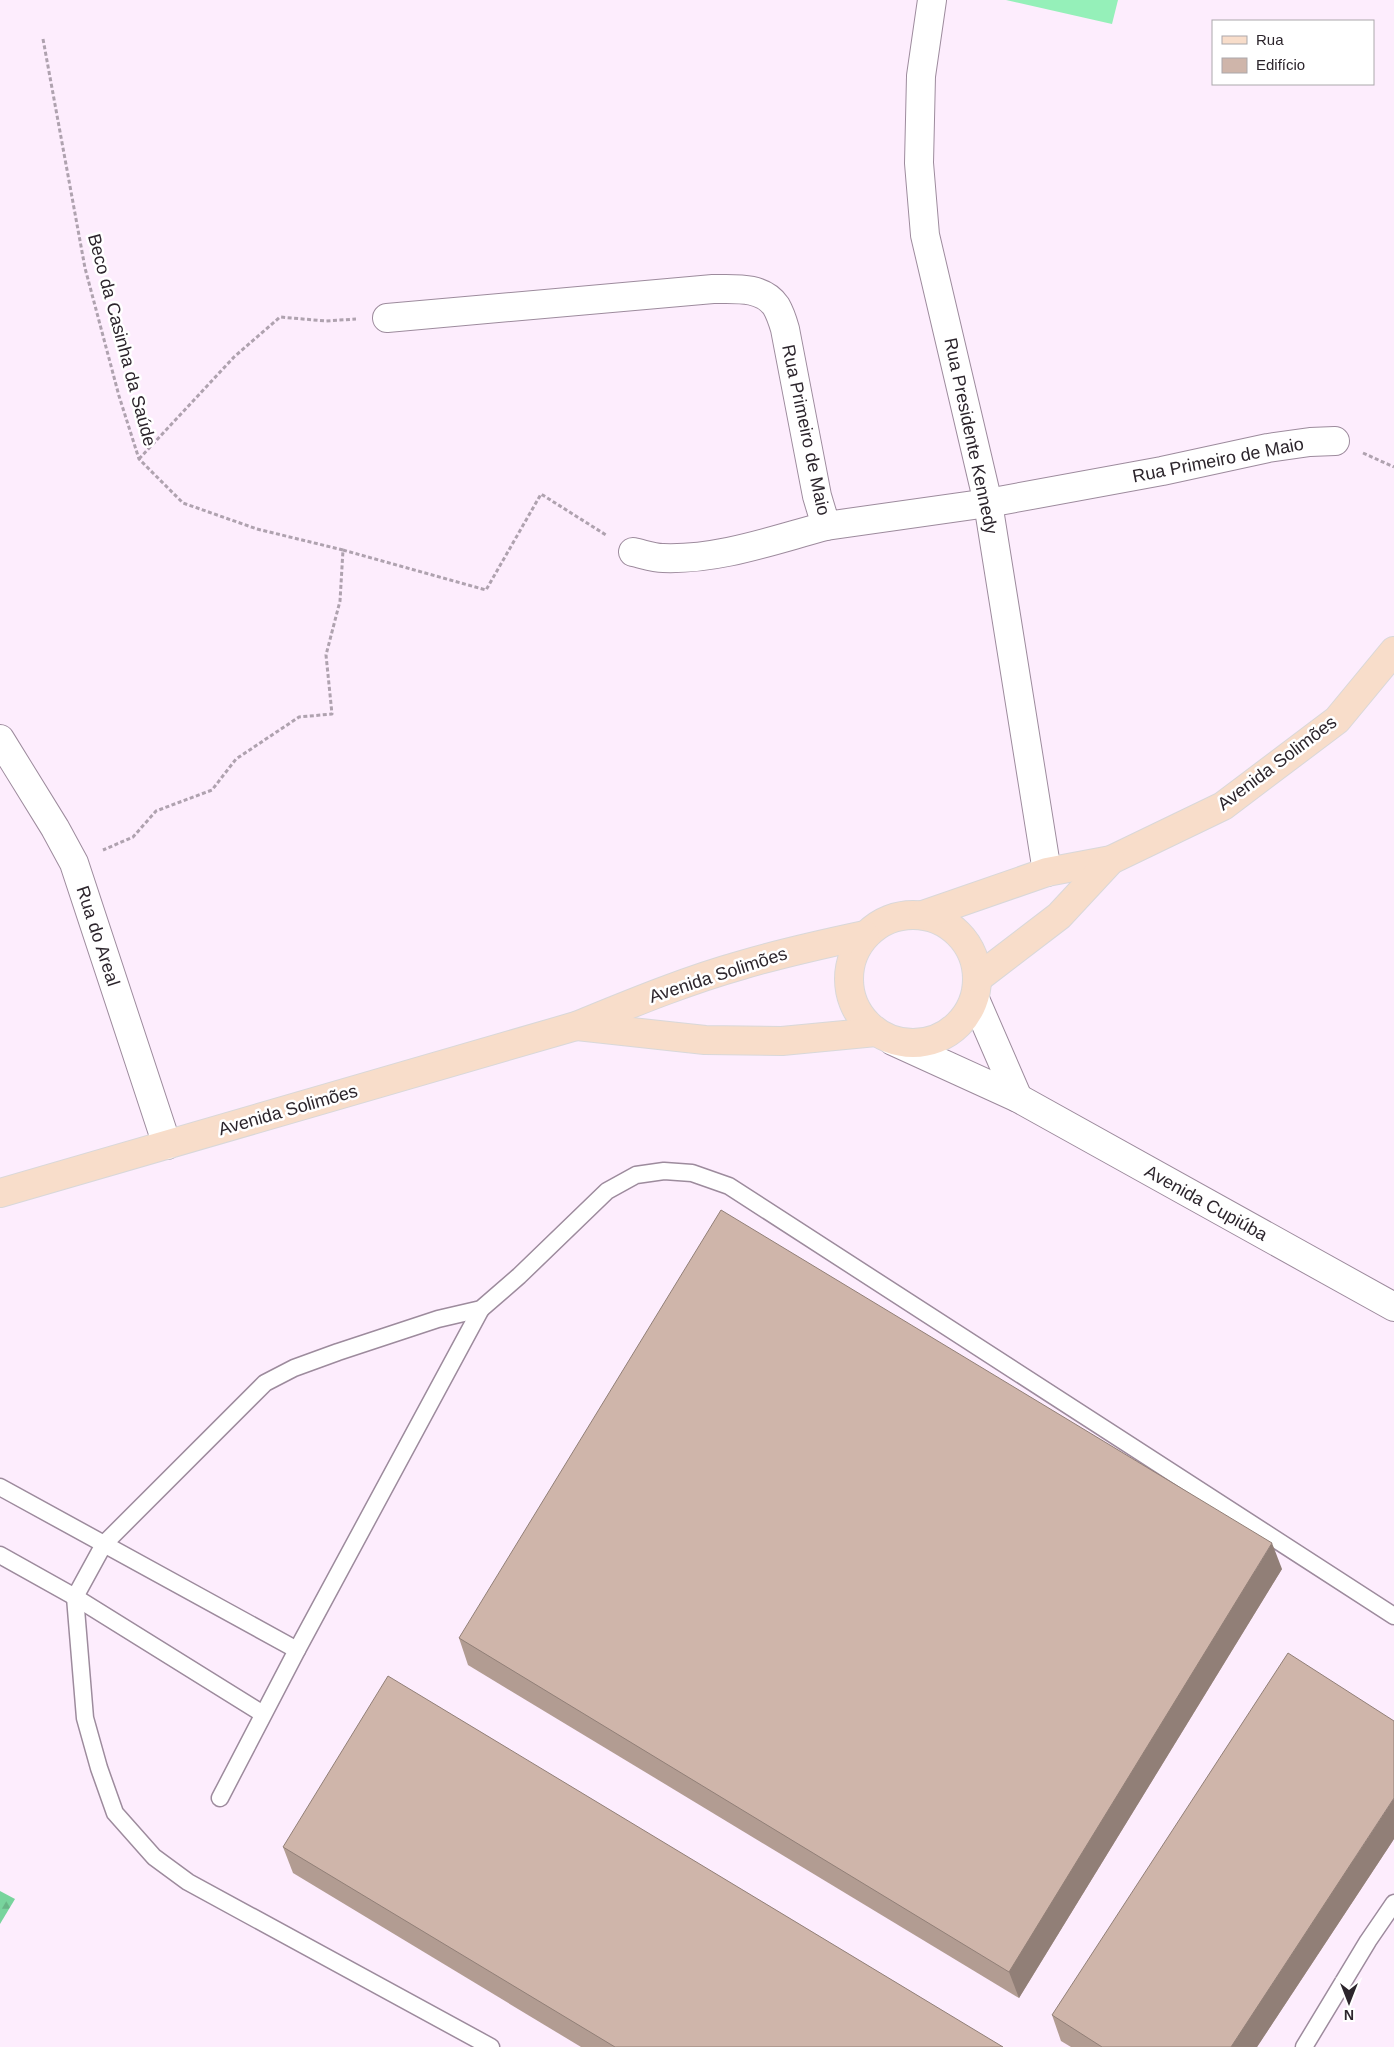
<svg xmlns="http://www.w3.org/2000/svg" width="1394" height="2047" font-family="Helvetica,sans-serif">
<defs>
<pattern id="forest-firs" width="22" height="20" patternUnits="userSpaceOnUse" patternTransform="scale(1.25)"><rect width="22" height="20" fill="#78d49d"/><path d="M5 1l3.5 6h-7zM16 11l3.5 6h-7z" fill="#68b687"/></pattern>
</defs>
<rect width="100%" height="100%" fill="#fdedfd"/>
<!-- forest -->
<polygon fill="url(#forest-firs)" points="0,1891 15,1899 0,1924"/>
<!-- garden -->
<polygon fill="#95f0b9" points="1006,0 1118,0 1112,24"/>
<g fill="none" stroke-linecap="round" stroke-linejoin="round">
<defs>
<g id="service">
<polyline points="0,1487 297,1650"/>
<polyline points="0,1555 75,1597 263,1714"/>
<polyline points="220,1798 297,1650 481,1309"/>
<polyline points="491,2047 188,1882 154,1857 115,1813 99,1768 85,1718 75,1597 104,1544 265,1383 294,1368 338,1352 438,1319 481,1309 519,1276 607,1191 636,1175 664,1171 692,1173 729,1186 1394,1616"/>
<polyline points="1304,2047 1368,1941 1394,1903"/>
</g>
<g id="minor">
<polyline points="932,0 921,76 919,163 925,235 988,503 1047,872"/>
<path d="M 387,318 L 713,289 C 735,289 762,286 776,306 C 780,313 783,322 785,329 L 817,496 L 826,526 L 988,503 L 1162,471 L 1268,448 L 1310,442 L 1335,441"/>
<path d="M 633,552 C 643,554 653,558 663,558 C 719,560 773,540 826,526"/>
<polyline points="0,739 55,828 74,863 167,1145"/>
</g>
<g id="tertiary">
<polyline points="975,999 1018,1098"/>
<polyline points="893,1041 1018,1098 1394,1307"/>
</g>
<g id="primary">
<circle cx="913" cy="979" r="64"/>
<polyline points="923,915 1047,872 1111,860 1223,806 1337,720 1394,651"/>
<polyline points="978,978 1059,916 1111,860"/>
<polyline points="577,1026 705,1040 782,1041 876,1032"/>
<path d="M 0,1193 L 576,1026 C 630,1004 685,981 742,965 C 782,953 823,944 865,935"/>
</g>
</defs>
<!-- service casing -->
<use href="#service" stroke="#9d8b9d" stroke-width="19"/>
<!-- minor casing -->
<use href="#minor" stroke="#9d8b9d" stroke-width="30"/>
<!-- tertiary casing -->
<use href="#tertiary" stroke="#9d8b9d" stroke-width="30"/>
<!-- primary casing -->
<use href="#primary" stroke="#d9d8d9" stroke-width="30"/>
<!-- path -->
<g stroke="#afa2af" stroke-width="3" stroke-dasharray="4 2.5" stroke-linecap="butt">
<polyline points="43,39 85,268 119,396 139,459 183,503 257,529 343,550 340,601 326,655 332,714 299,717 236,759 212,790 156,811 133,837 103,850"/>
<polyline points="1363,453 1394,467"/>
<polyline points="139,459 234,357 280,317 326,321 356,319"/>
<polyline points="343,550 486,590 541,494 606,535"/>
</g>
<!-- service -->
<use href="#service" stroke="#fff" stroke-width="16"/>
<!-- minor -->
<use href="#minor" stroke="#fff" stroke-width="28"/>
<!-- tertiary -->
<use href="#tertiary" stroke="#fff" stroke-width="28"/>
<!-- primary -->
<use href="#primary" stroke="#f8ddca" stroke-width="28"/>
</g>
<!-- wall -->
<g fill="#b29c92">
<polygon points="1282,1569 1019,1998 468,1665 459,1638"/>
<polygon points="1394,1839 1257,2047 1071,2047 1061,2041 1052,2015"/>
<polygon points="283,1847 1003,2047 581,2047 293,1873"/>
</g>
<!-- shaded-wall -->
<g fill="#917f77">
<polygon points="1272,1543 1282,1569 1019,1998 1009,1972"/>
<polygon points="1394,1798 1394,1839 1257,2047 1231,2047"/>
</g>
<!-- building -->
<g fill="#cfb5aa" stroke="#917f77">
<polygon points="721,1210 1272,1543 1009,1972 459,1638"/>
<polygon points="1288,1653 1394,1721 1394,1798 1231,2047 1102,2047 1052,2015"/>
<polygon points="388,1676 1003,2047 615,2047 283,1847"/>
</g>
<g text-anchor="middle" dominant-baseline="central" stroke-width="5" stroke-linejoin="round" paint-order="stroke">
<!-- street labels -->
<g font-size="18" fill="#2c252c" stroke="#fff">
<text transform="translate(122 340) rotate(75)">Beco da Casinha da Saúde</text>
<text transform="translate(806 430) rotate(78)">Rua Primeiro de Maio</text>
<text transform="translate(971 436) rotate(78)">Rua Presidente Kennedy</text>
<text transform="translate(1218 460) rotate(-11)">Rua Primeiro de Maio</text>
<text transform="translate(1277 763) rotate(-37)">Avenida Solimões</text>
<text transform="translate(98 936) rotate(72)">Rua do Areal</text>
<text transform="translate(718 975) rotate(-18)">Avenida Solimões</text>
<text transform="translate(288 1110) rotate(-16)">Avenida Solimões</text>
<text transform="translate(1206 1203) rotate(29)">Avenida Cupiúba</text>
</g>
</g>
<!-- legend -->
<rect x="1212" y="20" width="162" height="65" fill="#ffffff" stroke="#aba8ab"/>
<rect x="1222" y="36" width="25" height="8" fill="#f8ddca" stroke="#aba8ab"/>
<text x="1256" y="45" font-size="15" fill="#2c252c">Rua</text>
<rect x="1222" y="58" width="25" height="15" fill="#cfb5aa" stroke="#aba8ab"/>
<text x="1256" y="70" font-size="15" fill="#2c252c">Edifício</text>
<!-- north arrow -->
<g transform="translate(1349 2002) rotate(180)" stroke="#ffffff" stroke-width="4" paint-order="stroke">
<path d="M0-4L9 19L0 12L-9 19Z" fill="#2c252c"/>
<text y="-8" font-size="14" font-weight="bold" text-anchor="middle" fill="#2c252c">N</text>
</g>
</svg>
